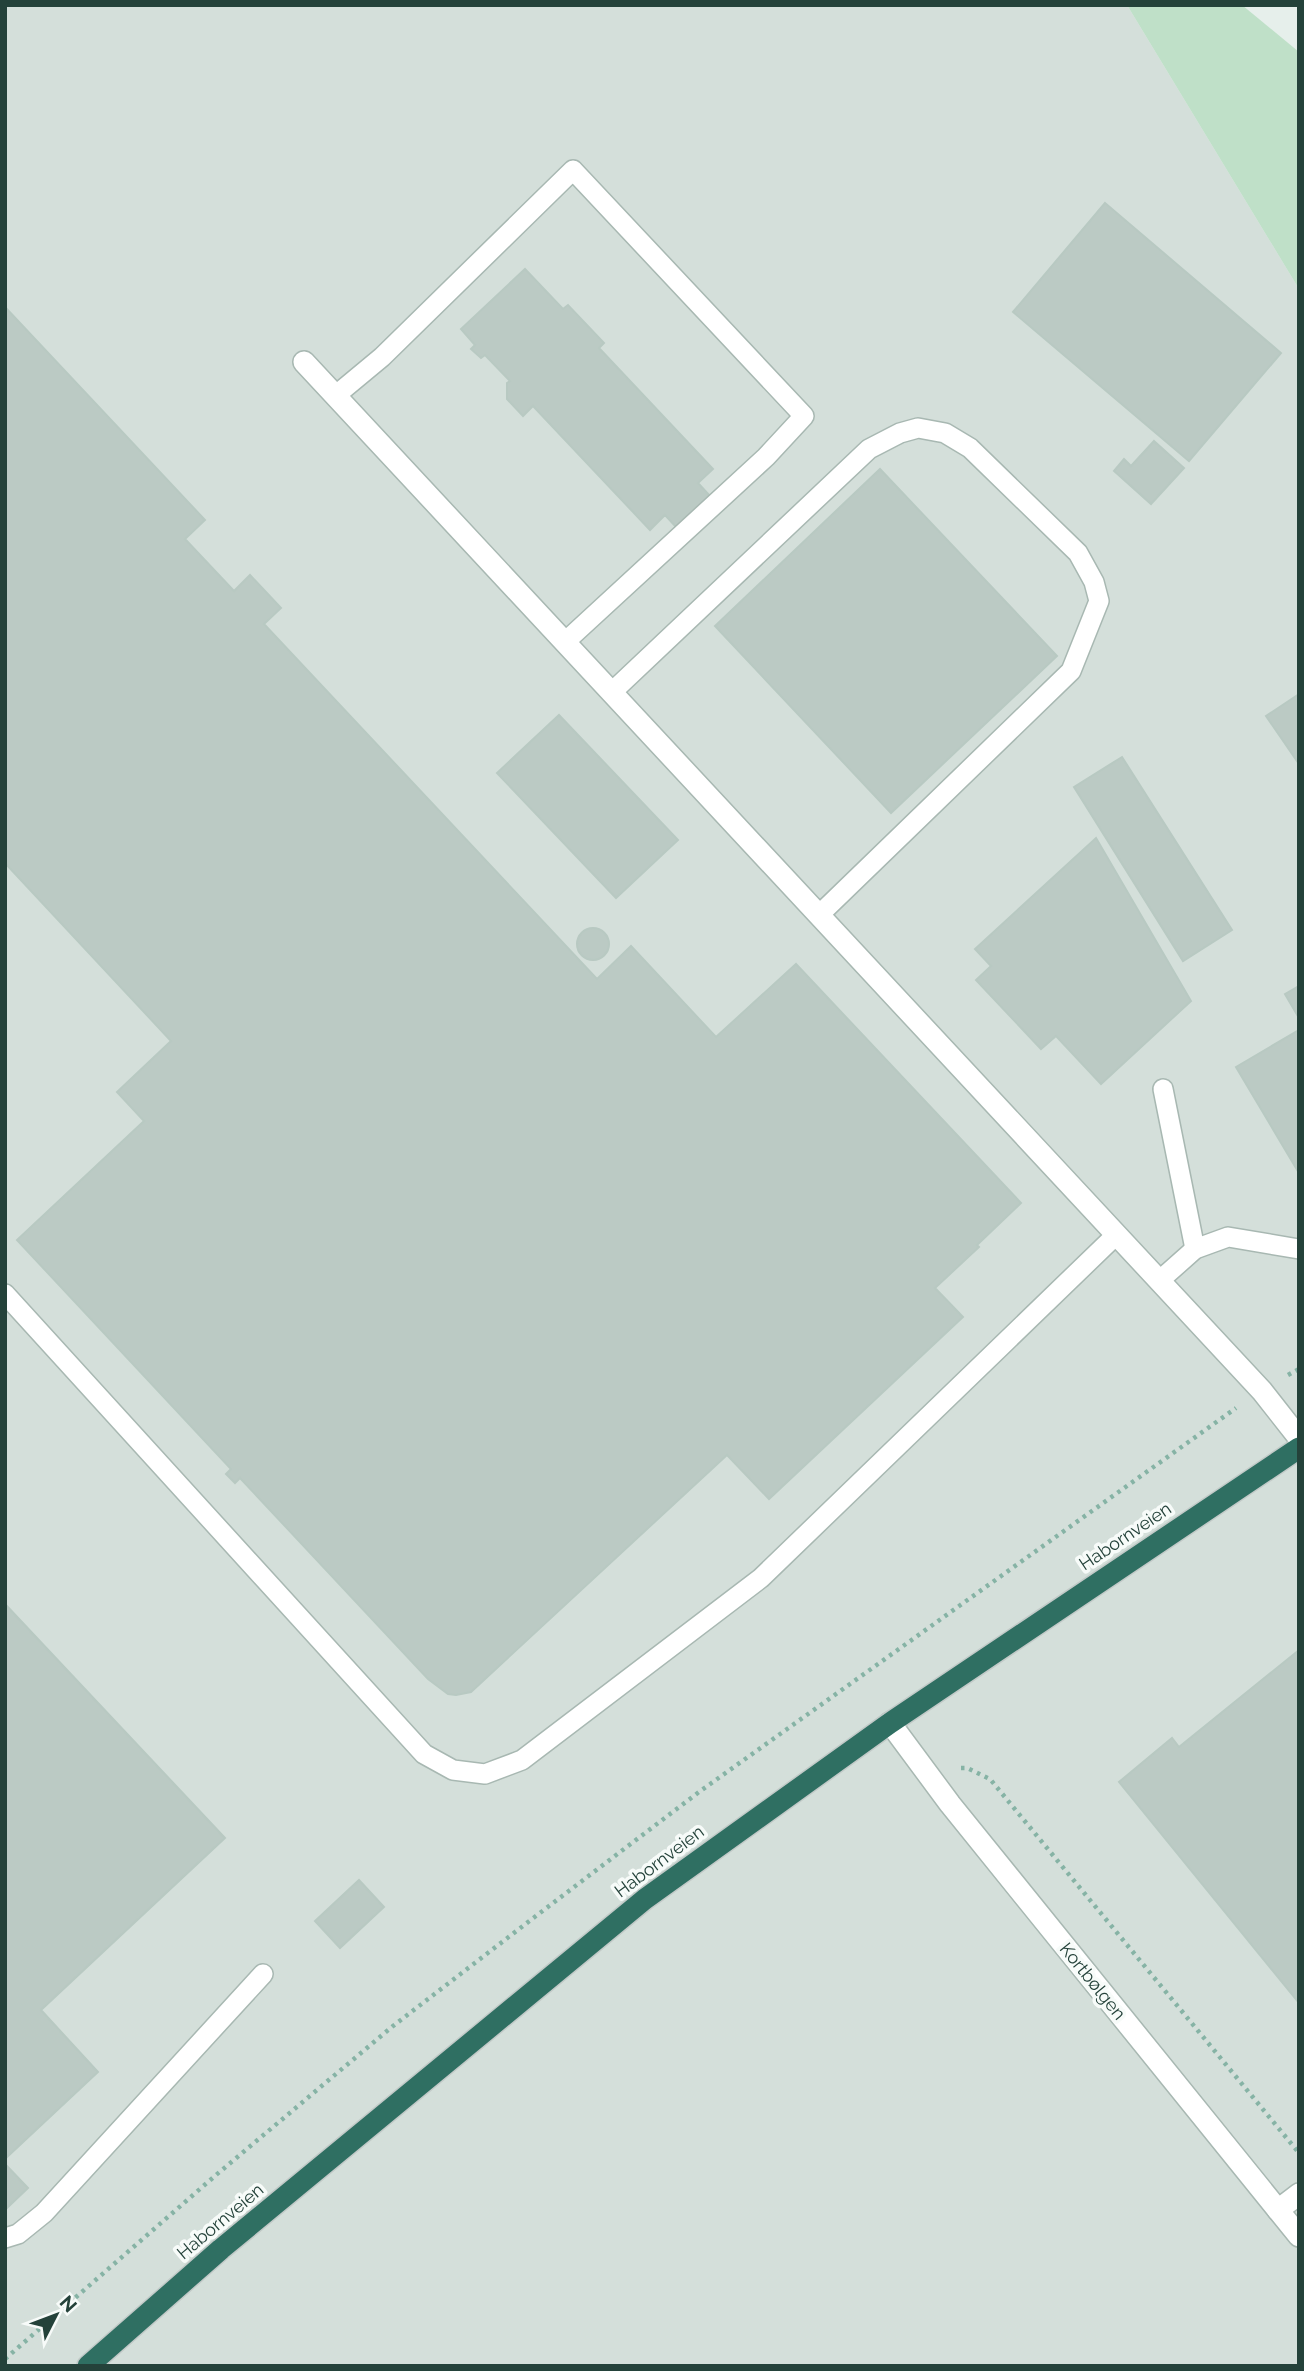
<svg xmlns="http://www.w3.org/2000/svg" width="1304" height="2371" font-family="Raleway,sans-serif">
<rect width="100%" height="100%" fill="#e6efeb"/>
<!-- built -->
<polygon fill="#d4dfda" points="5,5 1127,5 1299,289 1299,2366 5,2366"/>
<!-- green -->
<polygon fill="#bfe0c8" points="1127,5 1242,5 1299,52 1299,289"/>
<!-- building -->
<g fill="#bbcac4" stroke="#b8c9c2" stroke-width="2">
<polygon points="1105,203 1281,353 1189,461 1013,312"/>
<polygon points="525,269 563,309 568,305 604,343 599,348 713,469 698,483 710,496 677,528 665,515 650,530 533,406 523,416 507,399 507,383 510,381 485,355 481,358 471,349 475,345 461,329"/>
<polygon points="5,307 205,520 185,539 234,591 250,575 281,608 264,624 597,979 631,946 716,1037 796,964 1021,1203 977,1245 979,1247 935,1288 963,1317 769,1499 727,1455 471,1692 456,1695 448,1694 428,1679 240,1478 235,1483 226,1474 231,1469 17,1240 144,1121 117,1092 171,1041 5,863"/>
<polygon points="1154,441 1184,468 1151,504 1114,471 1124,459 1131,466"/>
<polygon points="880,469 1057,656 891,813 715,626"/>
<polygon points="1299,694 1299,764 1266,716"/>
<polygon points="559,715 678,840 616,898 497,773"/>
<polygon points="1122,757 1232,930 1183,961 1074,787"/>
<polygon points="1096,838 1191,1001 1101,1084 1056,1036 1041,1049 976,980 991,966 975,949"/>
<circle cx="593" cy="944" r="16"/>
<polygon points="1299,986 1299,1018 1285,994"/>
<polygon points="1299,1030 1299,1173 1236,1067"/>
<polygon points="5,1604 225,1838 41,2010 98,2072 5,2159"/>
<polygon points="1299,1650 1299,2003 1119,1782 1172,1738 1179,1747"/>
<polygon points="359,1880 384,1907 340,1948 315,1921"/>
<polygon points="5,2164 28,2188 5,2210"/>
</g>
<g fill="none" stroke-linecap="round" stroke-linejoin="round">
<defs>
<g id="lane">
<polyline points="335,396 382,357 573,170 804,416 766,457 565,642"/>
<polyline points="612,692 869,449 900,433 918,428 945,433 970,448 1078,553 1094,582 1099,601 1071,671 819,915"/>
<polyline points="1163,1089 1195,1249"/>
<polyline points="1159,1281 1195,1249 1228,1237 1299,1249"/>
<polyline points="5,1294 424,1754 453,1770 485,1774 522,1760 761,1578 1116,1235"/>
<polyline points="5,2238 18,2234 44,2213 263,1974"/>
</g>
<g id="street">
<polyline points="304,362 1262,1391 1299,1438"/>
<polyline points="890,1723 950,1804 1299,2236"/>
<polyline points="1278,2210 1299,2194"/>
</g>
<polyline id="highway" points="88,2366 221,2249 645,1899 890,1723 1299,1448"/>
</defs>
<!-- lane casing -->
<use href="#lane" stroke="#a8b8b2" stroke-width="22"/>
<!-- street casing -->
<use href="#street" stroke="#a8b8b2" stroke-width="24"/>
<!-- highway casing -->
<use href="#highway" stroke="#c2cac8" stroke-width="24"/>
<!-- path -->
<g stroke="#86b3a5" stroke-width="4.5" stroke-dasharray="3.5 5" stroke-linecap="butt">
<polyline points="1288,1375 1299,1369"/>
<polyline points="961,1768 967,1768 990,1779 1299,2153"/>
<polyline points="5,2359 216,2175 393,2026 532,1919 699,1792 1236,1408"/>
</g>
<!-- lane -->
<use href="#lane" stroke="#fff" stroke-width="19"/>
<!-- street -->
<use href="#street" stroke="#fff" stroke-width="21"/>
<!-- highway -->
<use href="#highway" stroke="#2f6f62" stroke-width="21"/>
</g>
<g text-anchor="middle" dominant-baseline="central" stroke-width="7" stroke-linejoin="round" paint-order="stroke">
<!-- street labels -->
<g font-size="18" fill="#24423a" stroke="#f7fbf9">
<text transform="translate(1125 1536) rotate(-34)">Habornveien</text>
<text transform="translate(659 1861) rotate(-37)">Habornveien</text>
<text transform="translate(1093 1981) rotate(51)">Kortbølgen</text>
<text transform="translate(220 2221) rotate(-40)">Habornveien</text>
</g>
</g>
<!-- border -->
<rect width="1304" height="2371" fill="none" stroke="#24423a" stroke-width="14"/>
<!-- north arrow -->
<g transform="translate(56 2315) rotate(48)" stroke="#f7fbf9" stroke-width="5" paint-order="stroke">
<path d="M0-5L12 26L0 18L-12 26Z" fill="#24423a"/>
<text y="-10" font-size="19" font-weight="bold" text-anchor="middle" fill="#24423a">N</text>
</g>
</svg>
